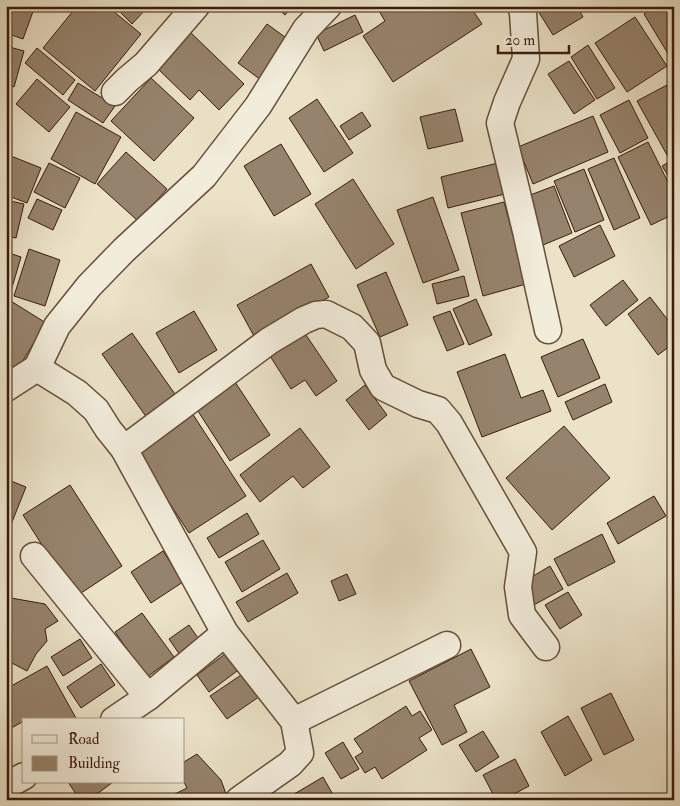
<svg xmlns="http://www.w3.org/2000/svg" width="680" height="806" font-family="'IM FELL Double Pica',serif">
<rect width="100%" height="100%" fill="#ebe2c8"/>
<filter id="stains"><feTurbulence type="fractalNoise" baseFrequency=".004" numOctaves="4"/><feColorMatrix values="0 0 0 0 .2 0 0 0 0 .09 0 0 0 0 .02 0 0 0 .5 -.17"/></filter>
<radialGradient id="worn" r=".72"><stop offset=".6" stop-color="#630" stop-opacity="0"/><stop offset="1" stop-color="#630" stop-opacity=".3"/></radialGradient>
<!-- building -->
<g fill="#96836d" stroke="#3a1c0b">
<polygon points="6,6 35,6 23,39 6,33"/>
<polygon points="77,6 107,6 141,34 95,91 43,48"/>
<polygon points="114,6 143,6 146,9 132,24"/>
<polygon points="275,6 293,6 285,15"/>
<polygon points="376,6 470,6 482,24 393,82 363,36 385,21"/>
<polygon points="535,6 577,6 583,17 553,35"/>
<polygon points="657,6 674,6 673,62 644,14"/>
<polygon points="355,15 363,32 324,51 316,34"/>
<polygon points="635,17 667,66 627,92 595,43"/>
<polygon points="267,24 289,40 261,80 238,63"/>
<polygon points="189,31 244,84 219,110 199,90 190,100 155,66"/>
<polygon points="588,45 615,88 597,99 571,57"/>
<polygon points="6,46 24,51 14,87 6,84"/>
<polygon points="37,48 75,80 63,95 25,63"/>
<polygon points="569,61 595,100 574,114 548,74"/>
<polygon points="151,78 194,118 154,161 111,121"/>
<polygon points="37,79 70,107 49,132 16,104"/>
<polygon points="78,83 115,106 103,123 68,100"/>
<polygon points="667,85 674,97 674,151 667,155 637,101"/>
<polygon points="317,99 353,153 324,172 289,118"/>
<polygon points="629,100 648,138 620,153 600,115"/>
<polygon points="455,109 463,141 428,149 420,117"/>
<polygon points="76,112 121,137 95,184 51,159"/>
<polygon points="362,112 371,126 349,140 340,126"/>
<polygon points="593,116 608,152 533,184 518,147"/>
<polygon points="648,142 674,194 674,214 651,225 618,157"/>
<polygon points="281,144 311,194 274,216 244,166"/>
<polygon points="126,152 167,189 138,221 97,184"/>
<polygon points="6,154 41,168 27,203 6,195"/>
<polygon points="614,158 640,218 614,230 588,169"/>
<polygon points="674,159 674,185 662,166"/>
<polygon points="502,162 509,193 448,208 441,177"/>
<polygon points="49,163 80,178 65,208 34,192"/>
<polygon points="584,169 604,220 575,232 554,181"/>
<polygon points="353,179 394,244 356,269 315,204"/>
<polygon points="554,186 572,233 543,245 525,197"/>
<polygon points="433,197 459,270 423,283 397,210"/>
<polygon points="37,199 62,210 53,230 28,218"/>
<polygon points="6,200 24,204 16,238 6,236"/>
<polygon points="504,202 526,284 483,296 461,213"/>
<polygon points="600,225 615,256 574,277 559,246"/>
<polygon points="29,249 60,260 45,306 14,296"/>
<polygon points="6,252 21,257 11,291 6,289"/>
<polygon points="311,264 329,297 255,338 237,305"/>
<polygon points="386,272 408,325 380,337 357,285"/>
<polygon points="464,276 469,296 437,304 432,284"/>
<polygon points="623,280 638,300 606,326 590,305"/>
<polygon points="650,297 674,328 674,343 658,355 628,314"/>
<polygon points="6,298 46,323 14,375 6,370"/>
<polygon points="476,299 492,335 469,345 453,309"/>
<polygon points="194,311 217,350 179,373 156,333"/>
<polygon points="450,311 464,344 447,351 433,317"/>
<polygon points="304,332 337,381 316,396 305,380 291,389 270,356"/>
<polygon points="132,333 177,397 147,418 102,354"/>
<polygon points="583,339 600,378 558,397 541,357"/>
<polygon points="505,354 521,398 543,390 551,411 482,437 457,372"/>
<polygon points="235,382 270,435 230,461 196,408"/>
<polygon points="605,384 612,402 573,420 565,402"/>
<polygon points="365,385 387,415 369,430 346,400"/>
<polygon points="192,413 246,496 189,533 135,450"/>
<polygon points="564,426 610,478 552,530 506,478"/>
<polygon points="300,428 330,467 303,488 293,476 260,502 240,475"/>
<polygon points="6,479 26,487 10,527 6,525"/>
<polygon points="70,485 122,566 75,597 23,515"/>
<polygon points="654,496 666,516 618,544 607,523"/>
<polygon points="247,513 259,534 219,558 207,538"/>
<polygon points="602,534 615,562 568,586 554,559"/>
<polygon points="263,540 280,569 242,592 225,562"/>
<polygon points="163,551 183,582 151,603 131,572"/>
<polygon points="550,566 563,589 532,606 520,584"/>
<polygon points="287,573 298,593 248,622 236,602"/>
<polygon points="347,574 356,594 339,601 331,581"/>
<polygon points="568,592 582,615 560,629 545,605"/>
<polygon points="11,598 45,604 58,621 45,629 47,641 36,654 27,671 8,661 10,656 6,654 6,603"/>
<polygon points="142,613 174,657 147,677 115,632"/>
<polygon points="189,625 200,641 180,655 169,639"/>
<polygon points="80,639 92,658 63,676 51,657"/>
<polygon points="471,649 490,687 454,705 467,732 442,745 409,681"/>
<polygon points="229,651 241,668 209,692 197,675"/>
<polygon points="101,664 115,685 81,708 67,687"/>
<polygon points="47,666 77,720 29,720 29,718 24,720 24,721 6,731 6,689"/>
<polygon points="247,671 263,694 227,719 210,696"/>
<polygon points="611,693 634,740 604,755 581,708"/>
<polygon points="406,706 412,716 420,711 432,730 419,738 427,750 382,779 375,767 365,773 355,757 363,752 354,739"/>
<polygon points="568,716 592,760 565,776 541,732"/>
<polygon points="483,731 499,757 476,772 459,745"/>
<polygon points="343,742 359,769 341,779 325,753"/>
<polygon points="197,754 221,780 226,794 213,800 179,800 175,794 187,788 184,782 184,762"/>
<polygon points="515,759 529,786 503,800 496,800 483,775"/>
<polygon points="323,777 336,800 284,800"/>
<polygon points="68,782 113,782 89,800 80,800"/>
</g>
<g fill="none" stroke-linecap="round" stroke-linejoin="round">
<defs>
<g id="minor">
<polyline points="521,6 523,13 526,59 507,102 500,123 526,231 548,330"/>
<polyline points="115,92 127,80 146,64 196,6"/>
<polyline points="37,368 77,393 96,410 108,429 124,449 225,633 294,721 300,753 290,764 239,800"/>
<polyline points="6,388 37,368 57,326 89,286 124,250 204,176 258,106 306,29 328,6"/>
<polyline points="124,449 269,341 304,320 316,315 326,314 352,327 367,343 373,370 383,387 418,404 438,410 449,423 523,552 518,587 522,615 546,647"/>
<polyline points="34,556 148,697"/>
<polyline points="114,720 148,697 225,633"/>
<polyline points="294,721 447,645"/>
<polyline points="6,786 24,776"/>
</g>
</defs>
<!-- minor casing -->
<use href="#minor" stroke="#664e3a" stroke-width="29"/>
<!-- minor -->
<use href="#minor" stroke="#f2ecdb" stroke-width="26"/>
</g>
<!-- margin -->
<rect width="680" height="806" fill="none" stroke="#ebe2c8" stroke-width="25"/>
<rect x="8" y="8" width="665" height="791" fill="none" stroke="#3a1c0b" stroke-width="2.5"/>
<rect x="12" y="12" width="655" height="781" fill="none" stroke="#3a1c0b"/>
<!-- legend -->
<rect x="22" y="718" width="162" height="65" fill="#f2ecdb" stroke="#a89988"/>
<rect x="32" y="735" width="25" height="8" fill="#f2ecdb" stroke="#a89988"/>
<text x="68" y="744" font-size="15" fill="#3a1c0b">Road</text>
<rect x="32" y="756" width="25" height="15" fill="#96836d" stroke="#a89988"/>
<text x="68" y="768" font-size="15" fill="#3a1c0b">Building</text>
<!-- scale -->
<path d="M498 45v8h71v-8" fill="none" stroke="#3a1c0b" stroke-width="2.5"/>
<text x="505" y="45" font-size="15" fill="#3a1c0b" stroke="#f2ecdb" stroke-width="4" paint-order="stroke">20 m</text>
<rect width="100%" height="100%" filter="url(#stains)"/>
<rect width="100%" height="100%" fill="url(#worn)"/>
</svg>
